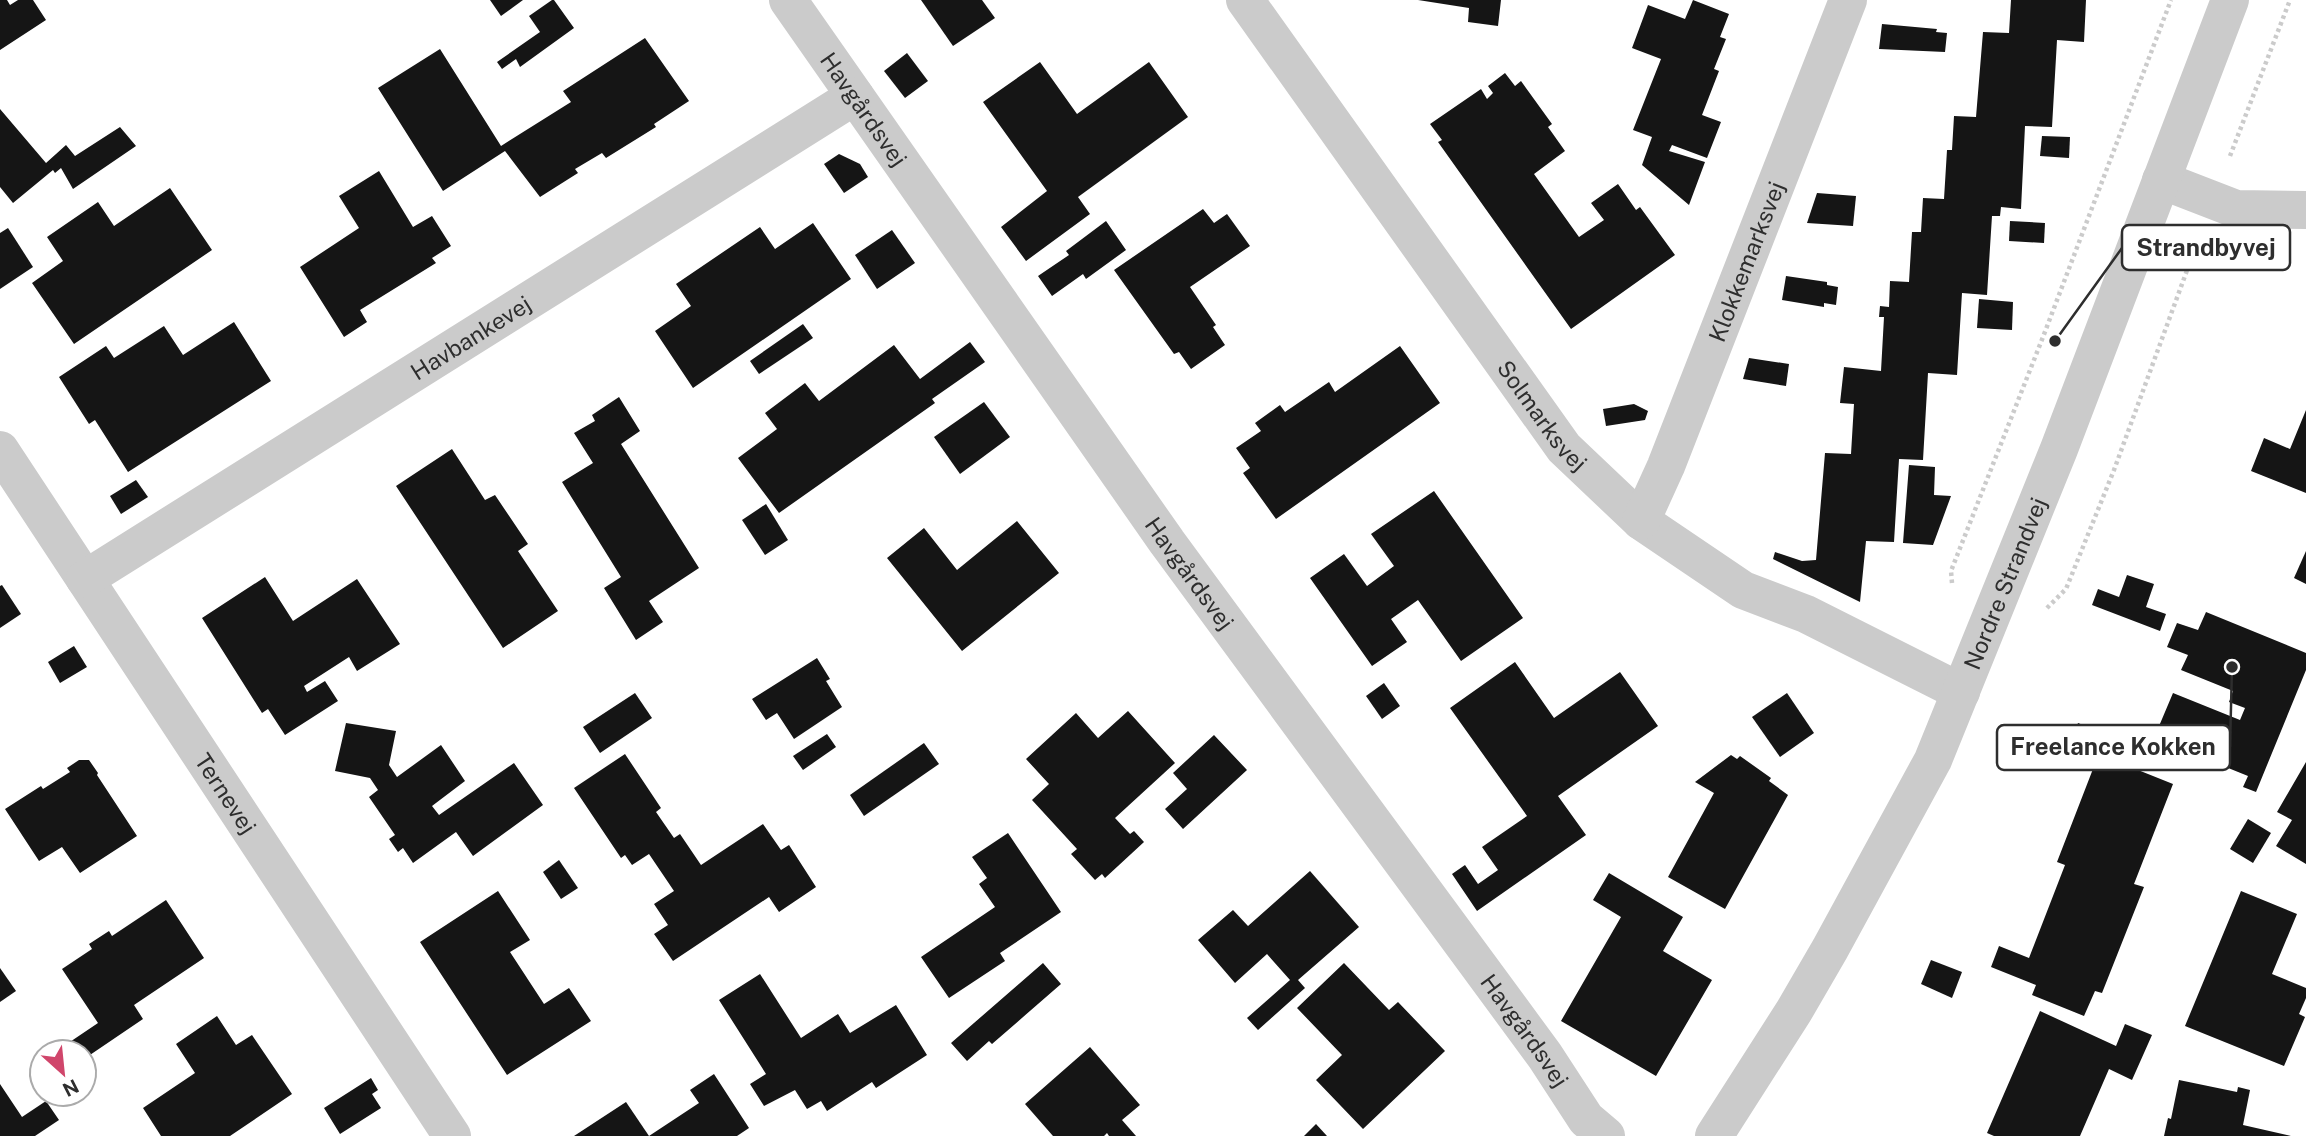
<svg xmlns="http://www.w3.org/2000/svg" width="2306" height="1136" font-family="'Public Sans',sans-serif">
<rect width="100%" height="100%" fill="#fff"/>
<!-- building -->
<g fill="#151515">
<polygon points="0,0 7,0 10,5 18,0 33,0 46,20 0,50"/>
<polygon points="490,0 523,0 501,16"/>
<polygon points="552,0 554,0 574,28 520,67 516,59 502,69 497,62 540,32 529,16"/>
<polygon points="921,0 982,0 995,18 953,46"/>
<polygon points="1418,0 1501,0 1498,26 1468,22 1469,8"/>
<polygon points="1693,0 1729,14 1720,37 1726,39 1714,69 1719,71 1702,115 1721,122 1707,158 1672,145 1669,151 1705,162 1689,205 1642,165 1652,137 1633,130 1661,59 1632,48 1648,5 1685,19"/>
<polygon points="2011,0 2086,0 2084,42 2057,40 2052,127 2025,126 2021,209 2001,207 2000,216 1992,216 1987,295 1962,293 1957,375 1928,373 1923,460 1899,459 1894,542 1866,541 1860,602 1773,559 1775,552 1802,561 1816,560 1825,453 1851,454 1854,404 1840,403 1844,367 1881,371 1884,317 1879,317 1880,306 1889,307 1890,281 1909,282 1912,232 1921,232 1923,198 1944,199 1947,150 1952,150 1954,116 1976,117 1983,32 2009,33"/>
<polygon points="1882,24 1937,29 1936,32 1947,33 1945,52 1879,49"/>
<polygon points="645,38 689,101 654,124 656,127 606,158 602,153 575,169 578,173 540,197 505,151 443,191 378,88 440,49 501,146 571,102 563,91"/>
<polygon points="907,53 928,81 905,98 884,71"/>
<polygon points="1040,62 1077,114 1149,62 1188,117 1078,197 1090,214 1026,261 1001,227 1047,191 983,102"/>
<polygon points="1505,73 1515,86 1521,81 1552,124 1548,127 1565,151 1534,174 1579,237 1604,220 1591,203 1618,184 1636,210 1640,207 1675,255 1571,329 1438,142 1442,140 1430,124 1481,89 1487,99 1493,93 1488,86"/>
<polygon points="0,109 46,163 66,145 75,156 120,127 136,146 73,189 61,168 55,173 53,170 13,203 0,187"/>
<polygon points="2042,136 2070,137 2069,158 2040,156"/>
<polygon points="839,154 860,164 868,177 844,193 824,164"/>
<polygon points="379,171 413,227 432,216 451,246 432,258 436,263 360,310 367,322 344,337 300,267 359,228 339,196"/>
<polygon points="170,188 212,250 74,344 32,283 63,261 47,237 98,202 114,226"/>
<polygon points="1817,193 1856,196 1853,226 1807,223"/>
<polygon points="1203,209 1214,223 1227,214 1250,246 1190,287 1216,325 1213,327 1225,345 1191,369 1179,352 1174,354 1114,270"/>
<polygon points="1106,221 1126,250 1086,279 1083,274 1052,296 1038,276 1069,255 1066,251"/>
<polygon points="2010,221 2045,223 2044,243 2009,241"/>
<polygon points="813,223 851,279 693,388 655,331 691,306 676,284 760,227 775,249"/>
<polygon points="8,228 33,267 0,289 0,233"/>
<polygon points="892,230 915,263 877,289 855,255"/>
<polygon points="1786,276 1827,282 1827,285 1838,287 1836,305 1824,303 1824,307 1782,300"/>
<polygon points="1979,299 2013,302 2012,330 1977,328"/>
<polygon points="234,322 271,381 128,472 95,420 89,424 59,377 106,346 114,358 164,326 183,355"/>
<polygon points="803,324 813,338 759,374 750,361"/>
<polygon points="970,342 985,362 932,399 935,403 779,513 738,458 777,429 765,413 805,383 819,401 894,345 920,379"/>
<polygon points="1400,346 1440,403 1276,519 1243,473 1250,468 1236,448 1261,431 1255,423 1280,405 1285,412 1329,382 1335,392"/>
<polygon points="1749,358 1789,364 1786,386 1743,379"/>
<polygon points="619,397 640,431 621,444 699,568 649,601 663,622 636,640 604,588 621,577 562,482 593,463 574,433 595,421 592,415"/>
<polygon points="984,402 1010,437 960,474 934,437"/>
<polygon points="1634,404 1648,411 1645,420 1606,426 1603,409"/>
<polygon points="2306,410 2306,493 2251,471 2264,438 2290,449"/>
<polygon points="452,449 485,500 495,495 528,544 518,551 558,611 503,648 396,486"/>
<polygon points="1909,465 1935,467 1934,495 1951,496 1933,545 1903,543"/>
<polygon points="136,480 148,497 121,514 110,496"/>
<polygon points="1434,491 1523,618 1461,661 1418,600 1391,619 1407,642 1372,666 1310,578 1344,554 1367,586 1394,566 1371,534"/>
<polygon points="766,504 788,540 765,555 742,520"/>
<polygon points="1017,521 1059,573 962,651 887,558 924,528 957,570"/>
<polygon points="2306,551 2306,584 2294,578"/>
<polygon points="2127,575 2154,584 2146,607 2166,614 2160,631 2092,605 2098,589 2119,597"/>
<polygon points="265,577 293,621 357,579 400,644 357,671 349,657 304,686 307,692 325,681 338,701 285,735 268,709 262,713 202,618"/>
<polygon points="2,585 21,614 0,628 0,586"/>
<polygon points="2206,612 2306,653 2306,670 2256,792 2243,787 2248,776 2154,738 2173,693 2240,720 2245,708 2229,702 2233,691 2181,670 2188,655 2167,647 2177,623 2198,630"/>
<polygon points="74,646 87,667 60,683 48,662"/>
<polygon points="817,658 830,679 826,681 842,707 794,739 777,713 766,720 752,699"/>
<polygon points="1515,662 1554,718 1620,672 1658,726 1558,796 1586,835 1477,911 1452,874 1465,865 1478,884 1498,870 1482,847 1527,816 1450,708"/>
<polygon points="1384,683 1400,706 1382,719 1366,696"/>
<polygon points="635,693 652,718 600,753 583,727"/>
<polygon points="1787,693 1814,733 1780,757 1752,717"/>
<polygon points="1128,711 1175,763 1115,818 1130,834 1134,831 1144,842 1105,878 1102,874 1095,880 1071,854 1077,849 1032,800 1049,784 1026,759 1076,713 1098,738"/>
<polygon points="346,723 396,731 389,765 397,777 441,745 465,781 432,806 439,815 514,763 543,805 473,856 456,832 413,863 403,848 398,852 389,839 395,835 369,797 378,790 370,778 335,771"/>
<polygon points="2078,723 2141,748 2133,768 2173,784 2134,884 2144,887 2102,993 2095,991 2084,1016 2032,995 2036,985 1991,967 1999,946 2029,958 2065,865 2057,862 2098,756 2069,745"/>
<polygon points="827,734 836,747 803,770 793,756"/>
<polygon points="1214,735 1247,770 1183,829 1165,809 1187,789 1173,773"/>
<polygon points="924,743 939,764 864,816 850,795"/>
<polygon points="625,754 661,808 656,812 674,838 680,834 701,865 763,824 781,850 789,845 816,887 779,912 769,897 673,961 654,934 668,925 654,904 674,891 649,854 632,865 625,855 621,858 574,788"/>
<polygon points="1731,755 1737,759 1740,756 1771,778 1769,781 1788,795 1725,909 1668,877 1714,793 1695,782"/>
<polygon points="79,760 89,760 98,773 97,775 137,836 80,873 62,847 39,861 5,809 41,786 43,789 70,772 67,768"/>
<polygon points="2306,762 2306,864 2276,846 2292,820 2277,812"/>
<polygon points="2248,819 2271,833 2253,863 2230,849"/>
<polygon points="1008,833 1061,912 1000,953 1005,961 949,998 921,957 995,907 979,884 987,878 972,857"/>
<polygon points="559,860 578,888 561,899 543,872"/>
<polygon points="1310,871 1359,927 1298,980 1305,988 1258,1030 1247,1018 1290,980 1267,954 1235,983 1198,940 1233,910 1248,926"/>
<polygon points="1609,873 1683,917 1663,951 1712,980 1656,1076 1561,1021 1621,917 1593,900"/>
<polygon points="498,891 530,940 510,952 544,1004 569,988 591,1021 507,1075 420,942"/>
<polygon points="2241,891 2297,914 2272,974 2306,988 2306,998 2299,1014 2305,1017 2284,1066 2185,1026"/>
<polygon points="166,900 204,958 134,1005 143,1019 84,1059 84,1052 55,1052 98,1023 62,969 92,949 89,944 109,931 112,936"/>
<polygon points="1931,960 1962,972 1952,998 1921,984"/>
<polygon points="1043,963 1061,984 992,1044 989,1041 967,1061 951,1043"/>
<polygon points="1344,963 1389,1010 1398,1002 1445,1051 1363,1129 1316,1080 1342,1055 1297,1008"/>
<polygon points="0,968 16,991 0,1002"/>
<polygon points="760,974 801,1038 838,1014 850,1033 896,1005 927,1055 876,1088 872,1082 827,1111 821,1101 807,1109 795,1090 764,1106 750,1084 766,1074 719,1000"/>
<polygon points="2040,1011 2116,1046 2125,1024 2152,1035 2132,1080 2109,1069 2080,1136 1994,1136 1987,1133"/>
<polygon points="217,1016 236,1045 252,1035 292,1094 230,1136 161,1136 143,1108 195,1073 176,1044"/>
<polygon points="1090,1047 1140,1105 1122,1120 1136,1136 1109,1136 1107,1133 1104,1136 1053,1136 1025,1104"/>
<polygon points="714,1074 749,1128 737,1136 649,1136 699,1103 690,1090"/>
<polygon points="371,1078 378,1090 372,1094 381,1108 340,1134 324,1108"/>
<polygon points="2179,1080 2237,1092 2238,1087 2250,1090 2243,1125 2291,1136 2164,1136 2168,1118 2171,1119"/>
<polygon points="0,1084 22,1117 46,1101 59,1120 35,1136 0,1136"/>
<polygon points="626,1102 649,1136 574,1136"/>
<polygon points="1316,1124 1327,1136 1304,1136"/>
</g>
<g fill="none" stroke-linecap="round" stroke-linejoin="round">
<!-- path -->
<g stroke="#cbcbcb" stroke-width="4.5" stroke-dasharray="3.5 3.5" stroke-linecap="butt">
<polyline points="2230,156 2290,0"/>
<polyline points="1952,583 1951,571 2043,337 2171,0"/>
<polyline points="2047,608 2066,589 2114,470 2197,243"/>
</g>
<!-- minor -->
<g stroke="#cbcbcb" stroke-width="38">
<path id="s1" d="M 788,0 L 1167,542 L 1545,1056 L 1586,1119 L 1606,1136"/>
<path id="s2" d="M 1245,0 L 1564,448 L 1641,521 L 1743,590 L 1806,614 L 1961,692"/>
<polyline points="2161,180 2236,209 2306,210"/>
<path id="s3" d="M 0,450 L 452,1136"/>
<path id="s4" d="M 1641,521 L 1666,466 L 1848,0"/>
<path id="s5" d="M 85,579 L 855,96"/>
<path id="s6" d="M 1714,1136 L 1794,1011 L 1830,949 L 1933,760 L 2059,449 L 2230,0"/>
</g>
</g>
<g text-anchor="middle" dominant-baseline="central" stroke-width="7" stroke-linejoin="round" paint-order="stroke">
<!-- street labels -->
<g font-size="23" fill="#2e2e2e" stroke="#fff">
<text stroke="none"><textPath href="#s1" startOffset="133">Havgårdsvej</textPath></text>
<text stroke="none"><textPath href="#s4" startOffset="280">Klokkemarksvej</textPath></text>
<text stroke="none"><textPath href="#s5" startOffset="455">Havbankevej</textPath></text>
<text stroke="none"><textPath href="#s2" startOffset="511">Solmarksvej</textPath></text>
<text stroke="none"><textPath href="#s1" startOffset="700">Havgårdsvej</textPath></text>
<text stroke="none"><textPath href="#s6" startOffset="626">Nordre Strandvej</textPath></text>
<text stroke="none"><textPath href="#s3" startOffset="411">Ternevej</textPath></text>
<text stroke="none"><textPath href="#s1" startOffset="1267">Havgårdsvej</textPath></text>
</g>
</g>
<!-- callouts -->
<path fill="none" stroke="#2e2e2e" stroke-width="2.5" d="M2055 341L2122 248M2232 667L2230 747"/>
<g fill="#2e2e2e" stroke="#fff" stroke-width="2.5">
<circle cx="2055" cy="341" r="7"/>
<circle cx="2232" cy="667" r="7"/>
</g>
<g fill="#fff" stroke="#2e2e2e" stroke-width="2.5">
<rect x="2122" y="225" width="168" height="45" rx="7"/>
<rect x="1997" y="725" width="233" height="45" rx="7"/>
</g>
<g font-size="24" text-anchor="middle" font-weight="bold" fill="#2e2e2e">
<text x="2206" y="256">Strandbyvej</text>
<text x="2113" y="755">Freelance Kokken</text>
</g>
<!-- north arrow -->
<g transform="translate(63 1073) rotate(153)"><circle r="33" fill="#ffffff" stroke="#ababab" stroke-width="2"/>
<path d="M0-5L12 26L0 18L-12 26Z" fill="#d0466b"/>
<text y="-10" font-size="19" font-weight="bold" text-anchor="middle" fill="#2e2e2e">N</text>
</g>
</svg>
